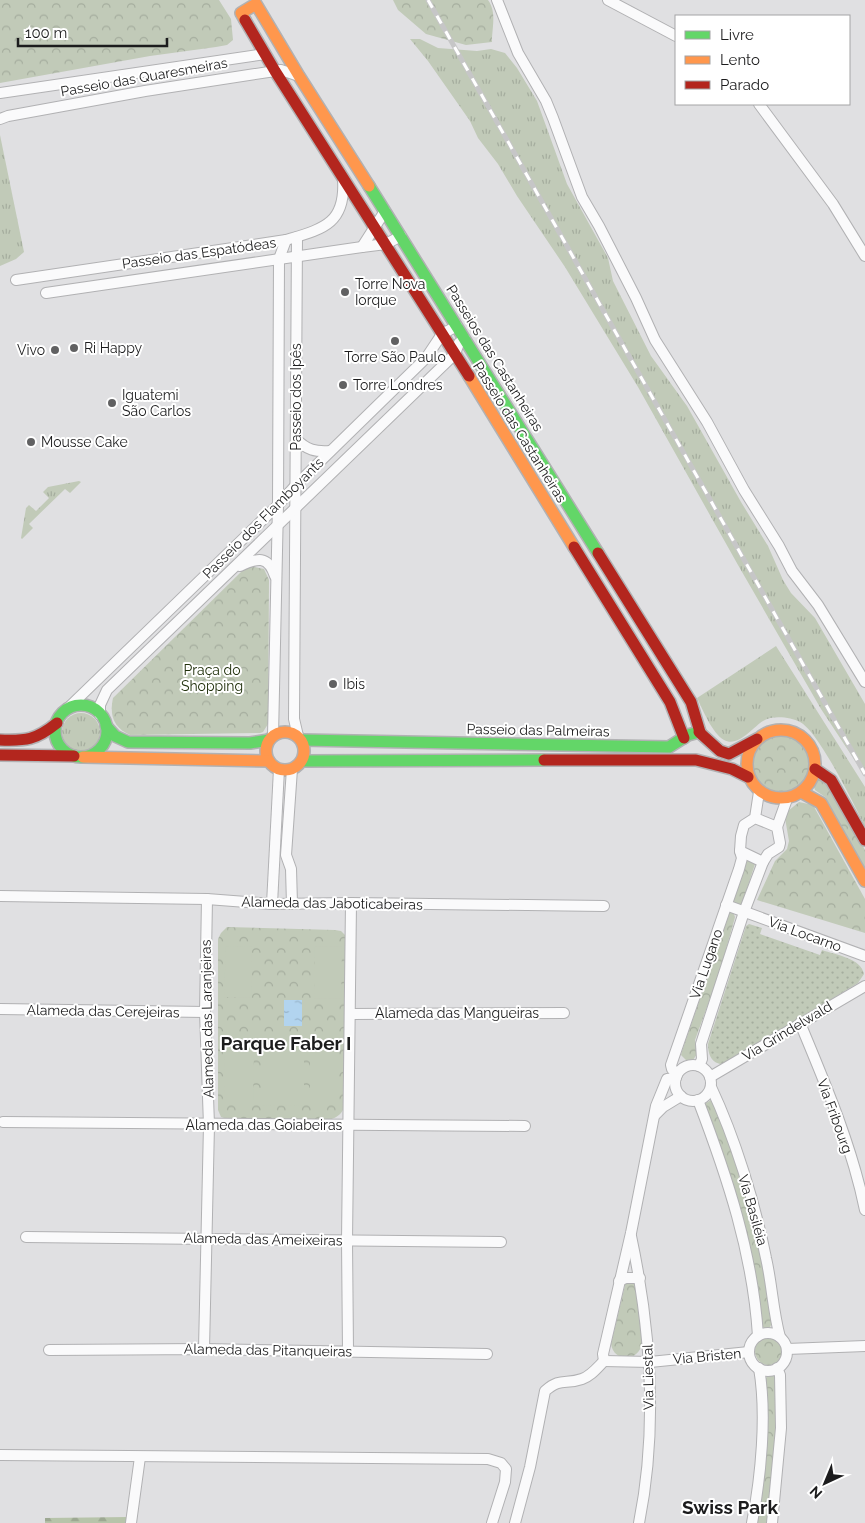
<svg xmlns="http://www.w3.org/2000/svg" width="865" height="1523" font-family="Raleway,sans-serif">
<defs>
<pattern id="grass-tufts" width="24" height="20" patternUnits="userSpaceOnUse" patternTransform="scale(1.25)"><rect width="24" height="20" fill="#c1cab8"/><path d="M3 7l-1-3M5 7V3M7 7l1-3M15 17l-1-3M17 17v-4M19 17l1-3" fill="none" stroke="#a5ad9e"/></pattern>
<pattern id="forest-firs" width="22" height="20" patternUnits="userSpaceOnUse" patternTransform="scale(1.25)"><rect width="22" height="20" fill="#b7c4aa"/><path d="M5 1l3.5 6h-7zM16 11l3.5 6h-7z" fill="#9da892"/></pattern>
<pattern id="park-crowns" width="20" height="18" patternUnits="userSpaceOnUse" patternTransform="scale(1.25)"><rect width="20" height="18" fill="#c1cab8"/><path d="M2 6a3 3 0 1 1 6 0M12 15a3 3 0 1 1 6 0" fill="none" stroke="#a5ad9e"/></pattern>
<pattern id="garden-dots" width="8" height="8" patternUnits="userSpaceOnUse" patternTransform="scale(1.25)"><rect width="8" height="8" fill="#c1cab8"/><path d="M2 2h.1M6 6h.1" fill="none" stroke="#a5ad9e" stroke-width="1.8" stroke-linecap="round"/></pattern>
<pattern id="water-ripples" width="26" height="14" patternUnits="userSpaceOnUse" patternTransform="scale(1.25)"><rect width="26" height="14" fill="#b2d4ef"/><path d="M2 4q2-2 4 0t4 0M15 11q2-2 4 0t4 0" fill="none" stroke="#98b5cc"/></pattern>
</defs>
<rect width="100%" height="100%" fill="#e0e0e2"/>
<!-- grass -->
<g fill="url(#grass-tufts)">
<polygon points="410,39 420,39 438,48 477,51 491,49 505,53 517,68 537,101 567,184 608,258 613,281 651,356 687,406 741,502 768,546 783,580 791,593 815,618 865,704 865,776 821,709 738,565 638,387 565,267 517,196 498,164 478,138 470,121 428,61"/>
<polygon points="0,135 24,252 16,259 0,266"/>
<polygon points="79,481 81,482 70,493 65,489 29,524 33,528 22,539 21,538 26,508 29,505 36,511 49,498 43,492 48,487"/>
<path d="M 776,646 L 865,787 L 865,826 C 853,803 819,732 800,722 C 790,717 773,715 763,721 C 753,727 738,748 724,740 C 712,733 703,710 697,698 Z"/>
<circle cx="81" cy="732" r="19"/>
</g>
<!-- forest -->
<polygon fill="url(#forest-firs)" points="129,1517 129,1523 45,1523 45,1518"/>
<!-- park -->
<g fill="url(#park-crowns)">
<polygon points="0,0 219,0 231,19 233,40 227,45 216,47 150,56 0,83"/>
<path d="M 393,0 L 488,0 C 497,12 492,28 492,42 L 466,45 L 426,34 L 398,10 Z"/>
<path d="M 249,566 L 264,569 L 269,580 L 268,724 L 263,732 L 260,733 L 130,735 C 114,728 109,715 113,698 L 243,570 Z"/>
<circle cx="780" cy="764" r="30"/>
<polygon points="822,779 834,793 865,850 865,870 825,797 815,790 814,787 818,780"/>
<polygon points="799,802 813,805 865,899 865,933 757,900 775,861 787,849 789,841 785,818 788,811"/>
<polygon points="747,860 755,863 755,864 742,904 739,907 732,903"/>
<polygon points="730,911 733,912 735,917 734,921 719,974 695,1040 697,1054 693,1060 687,1061 681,1055 682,1051"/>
<path d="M 227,927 L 335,930 L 341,931 L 345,935 L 345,1105 C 342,1114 338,1117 329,1120 L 224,1118 L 221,1117 L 218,1110 L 218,939 L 221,933 Z"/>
<polygon points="711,1100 715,1101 751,1208 763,1264 772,1323 770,1327 767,1330 763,1327 757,1286 703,1105"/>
<path d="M 626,1281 L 635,1282 L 636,1284 C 638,1298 644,1331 642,1343 C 639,1362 614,1363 611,1344 Z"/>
<circle cx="769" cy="1351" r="14"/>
<polygon points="770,1373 775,1376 779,1432 769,1523 756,1523 766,1397 766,1378"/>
</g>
<!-- garden -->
<path fill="url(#garden-dots)" d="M 749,924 L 762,928 L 760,934 L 820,955 L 822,950 C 836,955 861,958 864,974 L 858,983 L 725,1064 C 712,1065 708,1055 708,1044 L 746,926 Z"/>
<!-- pitch -->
<g fill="#c1cab8">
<polygon points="226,946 252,947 251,998 224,997"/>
<polygon points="315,946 342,947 341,999 314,998"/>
<polygon points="261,1035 304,1035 304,1106 261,1105"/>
<polygon points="225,1048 254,1049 253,1101 224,1101"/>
<rect x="310" y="1048" width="29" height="53"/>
</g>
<!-- water -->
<rect fill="url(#water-ripples)" x="284" y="1000" width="18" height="26"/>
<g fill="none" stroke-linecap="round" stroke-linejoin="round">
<defs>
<g id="street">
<polyline points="497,0 518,53 546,101 553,118 582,197 599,226 636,298 655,340 707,422 744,490 779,546 792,571 818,605 865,682"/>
<polyline points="608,0 676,36"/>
<polyline points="0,93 265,54"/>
<polyline points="759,104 833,204 865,256"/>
<polyline points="0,119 8,116 145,91 275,71 281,70 299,76"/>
<polyline points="297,237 294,719 298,736"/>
<polyline points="362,247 385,211"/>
<path d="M 16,280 L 286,240 C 323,229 346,224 343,179"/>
<polyline points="46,293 362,247 386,244 401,236"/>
<path d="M 296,439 C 307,450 315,452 330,451"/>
<path d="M 240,566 C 257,558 268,555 275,576"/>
<polyline points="66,710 278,505 296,485 426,358 442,334 457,326"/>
<polyline points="100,715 100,705 107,690 455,354 459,343 465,339"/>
<polyline points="273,736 278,505 279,259 286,240"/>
<polyline points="292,769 286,855 291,869 292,904"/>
<polyline points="755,818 777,827 780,843 779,847 768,854 763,862 740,851 741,836 744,825 755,818 759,792"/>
<polyline points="777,827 787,799"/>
<polyline points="0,896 207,899 272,904 351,903 604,906"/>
<polyline points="272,904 279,769"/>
<polyline points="726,905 865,956"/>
<polyline points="0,1009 205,1012"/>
<polyline points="350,1014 564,1013"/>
<path d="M 800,1023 C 825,1083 852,1146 865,1210"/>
<circle cx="693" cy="1083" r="18"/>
<polyline points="699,1066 702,1059 701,1044 744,912 763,862"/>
<polyline points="677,1075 672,1069 671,1065 739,869 742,858 740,851"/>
<polyline points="710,1077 865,986"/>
<path d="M 711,1087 C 735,1138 755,1203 766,1258 C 772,1284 773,1312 780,1337"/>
<path d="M 698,1100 C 727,1176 753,1254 758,1336"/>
<polyline points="655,1115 663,1107 681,1096"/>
<polyline points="3,1122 525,1126"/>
<path d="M 631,1236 C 651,1330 658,1428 639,1523"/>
<polyline points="26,1237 501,1242"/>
<polyline points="619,1281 626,1278 640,1278"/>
<circle cx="768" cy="1352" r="19"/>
<polyline points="204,1349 209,1125 205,1012 207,899"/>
<polyline points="787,1349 865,1346"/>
<polyline points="49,1350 204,1349 487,1354"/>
<polyline points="348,1351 347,1241 351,903"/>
<polyline points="604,1361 603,1354 631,1233 656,1106 667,1079 676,1078"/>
<polyline points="604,1361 650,1362 749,1352"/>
<polyline points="0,1455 488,1459 501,1463 506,1469 505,1482 492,1523"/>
<polyline points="131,1523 140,1457"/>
<path d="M 515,1523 L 530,1467 L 545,1391 C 561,1377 565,1385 582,1379 C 591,1376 597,1368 604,1361"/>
<path d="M 752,1523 C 761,1476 767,1415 759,1368"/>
<polyline points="772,1523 781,1428 780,1375 777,1368"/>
</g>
<g id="fast">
<polyline points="369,186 598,553"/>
<circle cx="81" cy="731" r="26"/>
<polyline points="106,726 115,736 128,742 250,743 269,740"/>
<polyline points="302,740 669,747 688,735 699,732"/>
<polyline points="302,761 544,760"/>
</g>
<g id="slow">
<polyline points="245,20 241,13 256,4 299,76 369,186"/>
<polyline points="469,376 574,547"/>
<circle cx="781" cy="764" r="34"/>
<circle cx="285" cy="751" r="19"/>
<polyline points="83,757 269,761"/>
<polyline points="801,792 821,803 865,881"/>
</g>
<g id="jam">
<polyline points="245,20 275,71 469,376"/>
<polyline points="574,547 670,702 684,738"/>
<polyline points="598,553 691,702 700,732"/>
<polyline points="699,732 720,751 729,754 757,739"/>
<path d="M 0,740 C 26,741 36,740 57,723"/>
<polyline points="0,755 74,756"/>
<polyline points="544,760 696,760 732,769 748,777"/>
<polyline points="815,769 831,780 865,840"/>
</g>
</defs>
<!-- street casing -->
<use href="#street" stroke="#b1b1b3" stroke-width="12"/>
<!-- fast casing -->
<use href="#fast" stroke="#b1b1b3" stroke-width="14"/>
<!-- slow casing -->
<use href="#slow" stroke="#b1b1b3" stroke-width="14"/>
<!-- jam casing -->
<use href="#jam" stroke="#b1b1b3" stroke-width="14"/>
<!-- street -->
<use href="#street" stroke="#fafafb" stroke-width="10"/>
<!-- fast -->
<use href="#fast" stroke="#63d668" stroke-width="11"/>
<!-- slow -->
<use href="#slow" stroke="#ff974d" stroke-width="11"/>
<!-- jam -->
<use href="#jam" stroke="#b3261e" stroke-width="11"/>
<defs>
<polyline id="rail" points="428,0 865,774"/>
</defs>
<!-- rail casing -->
<use href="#rail" stroke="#c6c6c7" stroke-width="5"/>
<!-- rail -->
<use href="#rail" stroke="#fff" stroke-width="3" stroke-dasharray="9" stroke-linecap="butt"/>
</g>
<!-- markers -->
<g fill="#616162" stroke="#fff" stroke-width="2">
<circle cx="345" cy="292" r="5"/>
<circle cx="395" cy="341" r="5"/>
<circle cx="74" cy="348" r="5"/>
<circle cx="55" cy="350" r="5"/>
<circle cx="343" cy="385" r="5"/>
<circle cx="112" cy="403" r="5"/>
<circle cx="31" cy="442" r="5"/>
<circle cx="333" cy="684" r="5"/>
</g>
<g text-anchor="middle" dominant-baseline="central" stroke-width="4" stroke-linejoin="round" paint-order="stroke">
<!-- street labels -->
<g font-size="14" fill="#1c1c1d" stroke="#fff">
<text transform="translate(144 77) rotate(-10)">Passeio das Quaresmeiras</text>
<text transform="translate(199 253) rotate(-8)">Passeio das Espatódeas</text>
<text transform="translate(495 358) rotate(58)">Passeios das Castanheiras</text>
<text transform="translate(296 397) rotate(-90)">Passeio dos Ipês</text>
<text transform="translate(520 432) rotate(58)">Passeio das Castanheiras</text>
<text transform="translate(263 518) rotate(-45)">Passeio dos Flamboyants</text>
<text transform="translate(538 730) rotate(1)">Passeio das Palmeiras</text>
<text transform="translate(332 903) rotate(1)">Alameda das Jaboticabeiras</text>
<text transform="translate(805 934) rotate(20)">Via Locarno</text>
<text transform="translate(706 964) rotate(-71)">Via Lugano</text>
<text transform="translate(103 1011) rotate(1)">Alameda das Cerejeiras</text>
<text x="457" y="1013">Alameda das Mangueiras</text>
<text transform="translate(207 1019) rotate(-91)">Alameda das Laranjeiras</text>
<text transform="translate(787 1031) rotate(-31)">Via Grindelwald</text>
<text transform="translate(835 1116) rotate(70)">Via Fribourg</text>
<text x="264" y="1125">Alameda das Goiabeiras</text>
<text transform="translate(753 1210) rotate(74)">Via Basiléia</text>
<text transform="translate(263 1239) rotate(1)">Alameda das Ameixeiras</text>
<text transform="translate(268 1350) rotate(1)">Alameda das Pitanqueiras</text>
<text transform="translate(707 1356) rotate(-5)">Via Bristen</text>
<text transform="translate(648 1377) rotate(-91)">Via Liestal</text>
</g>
<!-- poi labels -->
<g font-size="14" fill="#1c1c1d" stroke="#fff" text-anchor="start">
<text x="355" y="284">Torre Nova<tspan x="355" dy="16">Iorque</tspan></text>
<text x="84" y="348">Ri Happy</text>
<text x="45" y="350" text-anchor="end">Vivo</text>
<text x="395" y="357" text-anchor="middle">Torre São Paulo</text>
<text x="353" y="385">Torre Londres</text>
<text x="122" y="395">Iguatemi<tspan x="122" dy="16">São Carlos</tspan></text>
<text x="41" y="442">Mousse Cake</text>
<text x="343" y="684">Ibis</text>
</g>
<!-- park labels -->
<g font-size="14" fill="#20300b" stroke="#fff">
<text x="212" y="670">Praça do<tspan x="212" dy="16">Shopping</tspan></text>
</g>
<!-- district labels -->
<g font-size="19" font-weight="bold" fill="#1c1c1d" stroke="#fff">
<text x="286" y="1043">Parque Faber I</text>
<text x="730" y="1507">Swiss Park</text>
</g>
</g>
<!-- legend -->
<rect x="675" y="15" width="175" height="90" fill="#ffffff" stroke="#a4a4a5"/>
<rect x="685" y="31" width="25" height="8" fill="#63d668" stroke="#a4a4a5"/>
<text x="720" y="40" font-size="15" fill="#1c1c1d">Livre</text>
<rect x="685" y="56" width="25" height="8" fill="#ff974d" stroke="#a4a4a5"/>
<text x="720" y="65" font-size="15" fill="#1c1c1d">Lento</text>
<rect x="685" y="81" width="25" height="8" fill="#b3261e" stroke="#a4a4a5"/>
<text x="720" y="90" font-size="15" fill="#1c1c1d">Parado</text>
<!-- north arrow -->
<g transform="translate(825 1483) rotate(224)" stroke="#ffffff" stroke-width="4" paint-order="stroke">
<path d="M0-4L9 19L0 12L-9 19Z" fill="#1c1c1d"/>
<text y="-8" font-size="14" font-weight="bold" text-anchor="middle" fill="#1c1c1d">N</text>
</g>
<!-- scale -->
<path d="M18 38v8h149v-8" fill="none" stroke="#1c1c1d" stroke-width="2.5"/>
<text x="25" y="38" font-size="15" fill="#1c1c1d" stroke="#ffffff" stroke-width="4" paint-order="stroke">100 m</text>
</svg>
